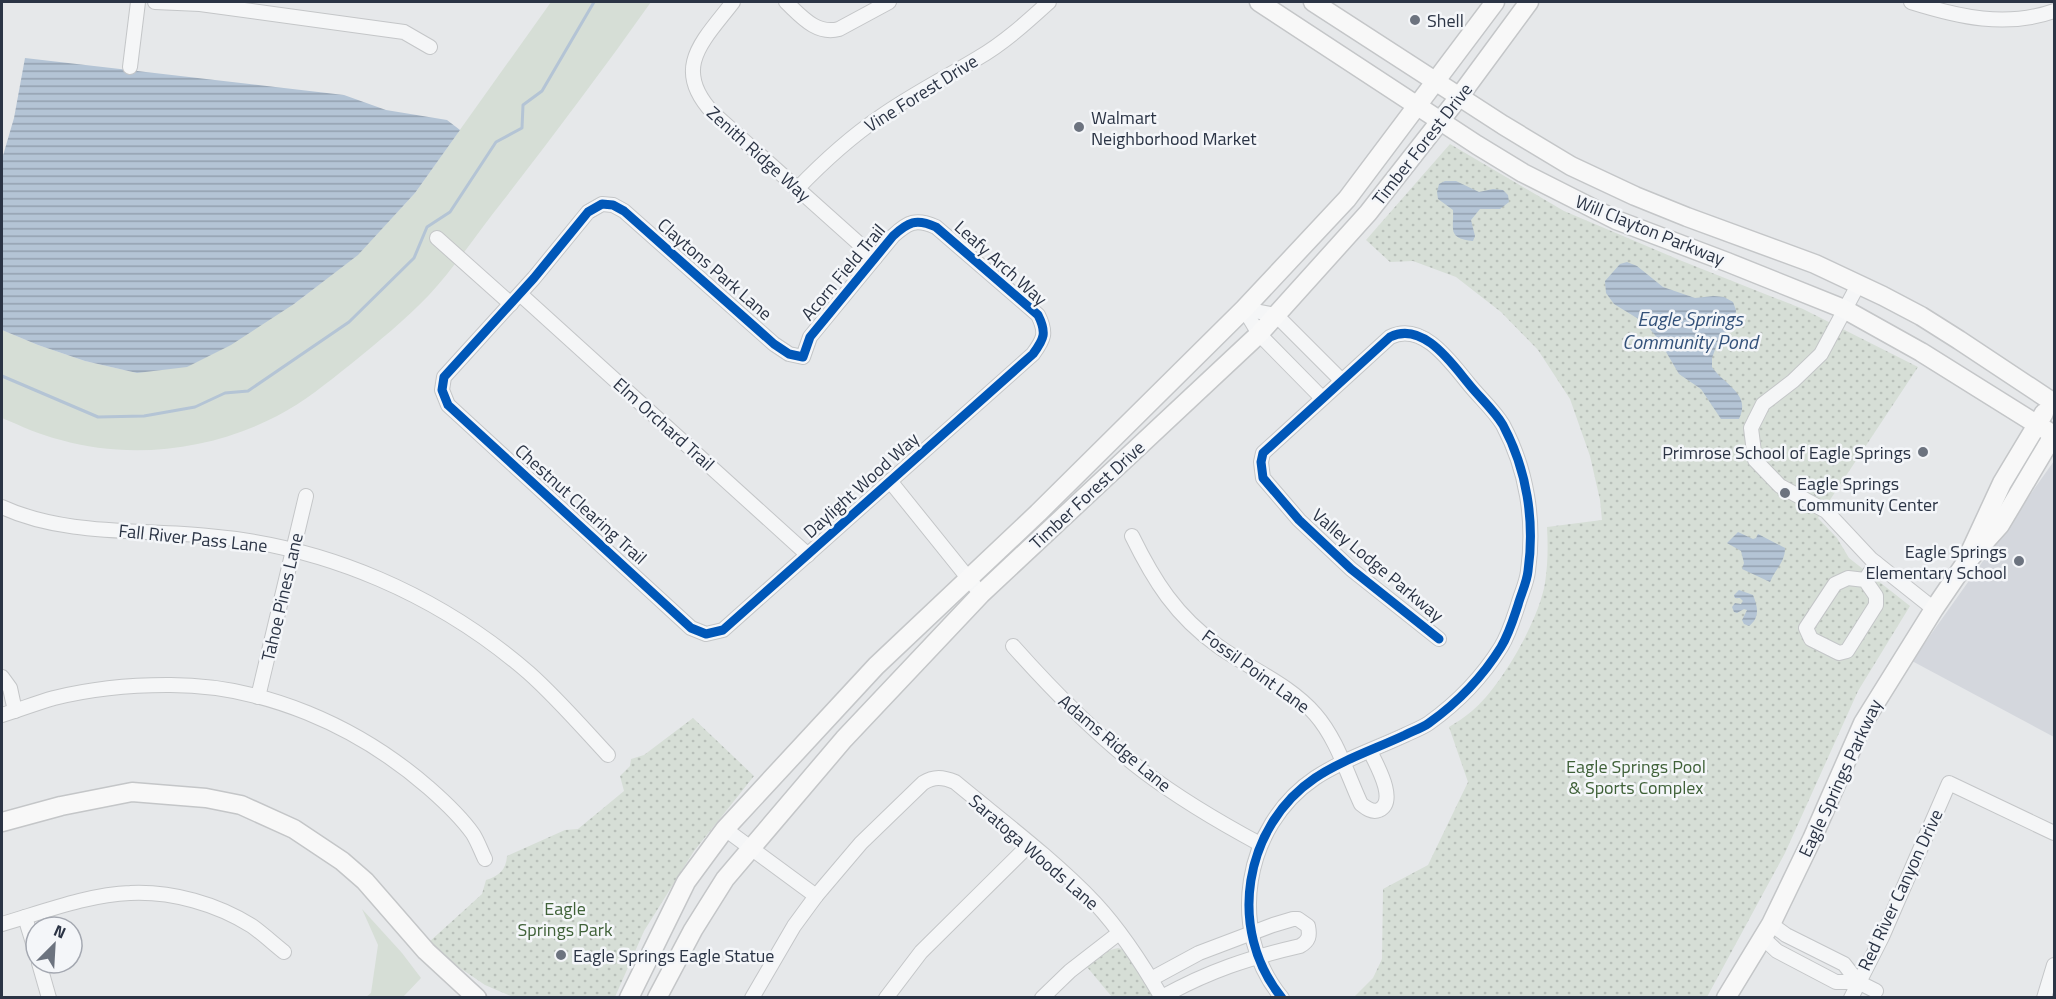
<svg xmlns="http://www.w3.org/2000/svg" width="2056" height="999" font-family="'Titillium Web',sans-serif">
<defs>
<pattern id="park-dots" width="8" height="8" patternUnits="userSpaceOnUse" patternTransform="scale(1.5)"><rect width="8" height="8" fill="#d6ded6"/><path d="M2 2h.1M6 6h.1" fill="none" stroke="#b8bfb9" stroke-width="1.8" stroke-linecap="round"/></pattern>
<pattern id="water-rules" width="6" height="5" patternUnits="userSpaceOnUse" patternTransform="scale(1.5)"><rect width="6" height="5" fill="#b4c4d5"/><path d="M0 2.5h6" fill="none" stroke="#93a0af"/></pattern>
</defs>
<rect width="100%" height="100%" fill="#e6e8ea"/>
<!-- built -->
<polygon fill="#d4d7dd" points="2054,461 2054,737 1912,661"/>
<!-- green -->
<g fill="#d6ded6">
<path d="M 551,2 L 651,2 C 603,70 553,136 502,202 C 479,231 454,268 429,295 C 405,320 378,342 351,364 C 327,383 304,402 277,416 C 212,450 131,460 61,440 C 40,435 21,426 2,418 L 2,330 L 38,345 L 85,361 L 137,373 L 294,304 L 357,255 L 415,193 Z"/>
<polygon points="362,909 402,953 421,978 403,997 366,997 371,993 378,945"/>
</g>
<!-- park -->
<g fill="url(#park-dots)">
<path d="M 1450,144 L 1564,211 L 1682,261 L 1803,309 L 1918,367 L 1818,518 L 1837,538 L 1849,558 L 1910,606 L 1858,691 L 1785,853 L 1707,997 L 1353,998 L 1373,978 L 1382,959 L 1383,889 L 1428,865 L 1468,782 L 1449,727 C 1457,722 1465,717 1472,711 C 1501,687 1539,620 1545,583 C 1548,564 1548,545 1547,527 L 1602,520 L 1600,500 L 1590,456 L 1570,399 L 1538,350 L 1501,312 L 1456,277 L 1413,261 L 1390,262 L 1366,240 Z"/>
<path d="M 693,718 L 754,776 L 694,851 L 644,931 L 615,997 L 513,997 L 485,985 L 454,964 L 428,943 L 482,894 L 486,880 C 499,876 506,870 507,856 L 565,830 L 578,829 L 624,791 L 620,776 L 630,766 L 631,759 L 644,755 Z"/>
<polygon points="1118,948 1125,950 1155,997 1112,997 1087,967 1110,950"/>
</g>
<!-- water -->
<g fill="url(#water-rules)">
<polygon points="25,58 344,95 386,110 447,120 460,130 415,193 358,255 294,304 231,345 187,367 137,373 85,361 38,345 2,330 2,159 14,118"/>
<path d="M 1445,181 L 1456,181 L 1479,192 L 1493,189 L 1503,190 L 1508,195 L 1509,202 L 1500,209 L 1480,209 L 1471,220 L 1475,236 L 1473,241 C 1447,238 1454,230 1453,210 L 1438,199 L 1437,192 L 1439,184 Z"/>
<path d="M 1627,262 L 1637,266 L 1663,287 L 1695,298 L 1714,296 L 1724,297 L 1733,302 L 1736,310 L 1735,321 L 1718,341 L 1712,358 L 1712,367 C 1723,384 1752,394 1739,419 L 1721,419 L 1701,389 L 1679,374 L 1659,340 L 1645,323 L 1614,304 L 1606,293 L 1605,281 L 1620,264 Z"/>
<path d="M 1738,532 L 1753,539 L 1756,538 L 1758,534 L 1785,548 C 1785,563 1775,569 1770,582 L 1742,569 L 1744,563 L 1741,551 L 1727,543 Z"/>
<path d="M 1739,590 L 1753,595 C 1758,607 1760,618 1749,626 L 1744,624 L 1742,620 L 1747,610 L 1744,609 L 1737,613 L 1734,612 L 1732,607 L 1735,603 L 1741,604 L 1743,601 L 1740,598 L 1735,598 L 1734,595 Z"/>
</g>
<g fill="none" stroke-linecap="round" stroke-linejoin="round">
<!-- stream -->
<polyline stroke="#b4c4d5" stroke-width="3" points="2,376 98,417 144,416 195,407 225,393 248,391 349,322 414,258 427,227 450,212 496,142 522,128 523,105 542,91 594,2"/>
<defs>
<g id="street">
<polyline points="155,2 200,4 404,32 430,47"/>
<path d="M 733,2 C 703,41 671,68 713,113 L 875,258"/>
<path d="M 786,2 C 801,16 816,35 839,29 L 889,2"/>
<path d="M 1911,2 C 1959,17 2006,28 2054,11"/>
<polyline points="130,67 138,2"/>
<path d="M 797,189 C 823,162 849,138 880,117 C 911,95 945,78 978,58 C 1004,43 1027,22 1049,2"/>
<path d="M 602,204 L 613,205 L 624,211 L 774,344 L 789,354 L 803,357 L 810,337 L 893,236 C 908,222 916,218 936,227 L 1038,315 C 1047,333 1044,339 1033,354 L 723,630 L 706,634 L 691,628 L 448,405 L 442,390 L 444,377 L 534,278 L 588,212 Z"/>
<polyline points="437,238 511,304"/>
<polyline points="1858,285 1821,354 1793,381 1763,404 1751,428 1755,460 1780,486 1826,511 1871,559 1934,609"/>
<polyline points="520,294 808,555"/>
<polyline points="1244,309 1276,315 1341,380"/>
<polyline points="1244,309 1259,334 1322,398"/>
<polyline points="890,481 981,594"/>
<path d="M 2,507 C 65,536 140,529 208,536 C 326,546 439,595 529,673 C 557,698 582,727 608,755"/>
<path d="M 1132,536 C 1154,581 1176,616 1218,646 C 1250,669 1289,684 1315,714 C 1337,739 1347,774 1361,804 C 1366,808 1372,813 1379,810 C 1398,801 1376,764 1370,751"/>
<polyline points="1865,580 1876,596 1876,605 1847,651 1839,653 1811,639 1806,628 1835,584 1848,578 1865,580 1876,563"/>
<path d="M 1013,646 C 1053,691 1095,734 1143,771 C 1180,799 1219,822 1260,844"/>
<polyline points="2,677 10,688 15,711"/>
<polyline points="258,697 306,496"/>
<path d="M 2,715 C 19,710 36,703 54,698 C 90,689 130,685 167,685 C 263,684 358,726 429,788 C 445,802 461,817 473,834 C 478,842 481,851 485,859"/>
<polyline points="725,829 816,896"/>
<polyline points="25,917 36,953"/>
<path d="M 2,924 C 40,913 90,894 130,893 C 172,891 217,904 252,926 C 263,934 274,944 284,952"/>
<polyline points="1771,924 1786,935 1844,964 1858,982"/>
<polyline points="1763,938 1777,951 1836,982 1858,982 1876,991"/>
<polyline points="39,963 49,998"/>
<path d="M 1151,979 L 1199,953 L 1273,925 L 1293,919 L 1298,919 L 1308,926 C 1310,936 1309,941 1300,946 C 1248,958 1209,971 1162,997"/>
<path d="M 752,998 L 794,926 L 816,896 L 861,843 L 923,783 C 934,776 943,777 955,782 C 1002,821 1053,859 1095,903 C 1121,931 1143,965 1162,998"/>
<polyline points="886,998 921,952 1030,844"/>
<polyline points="1042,998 1070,971 1119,933"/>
<path d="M 1282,998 C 1226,930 1244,826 1315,778 C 1342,760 1375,749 1405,735 C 1413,731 1422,728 1429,723 C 1457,703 1483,676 1501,647 C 1509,634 1513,620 1518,605 C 1521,594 1527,582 1528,571 C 1535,521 1527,470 1503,425 C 1494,410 1479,397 1468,383 C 1450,361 1422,321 1390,337 L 1263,453 L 1261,462 L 1263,478 L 1299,520 L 1351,569 L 1439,639"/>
<polyline points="1851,998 1882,937 1949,783 2054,833"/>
<polyline points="2044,998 2054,965"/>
</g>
<g id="secondary">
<polyline points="1259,2 1477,145 1523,173 1616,220 1727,262 1844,309 1921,352 2054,435"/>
<polyline points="1313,2 1503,125 1571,166 1635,196 1687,217 1815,264 1883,296 1921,316 1959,340 2054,403"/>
<polyline points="1971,550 2002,483 2044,413"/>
<polyline points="2,822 61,806 132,792 206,798 241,805 294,829 342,861 365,881 426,951 477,998"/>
<polyline points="629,998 686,882 725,829 876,666 1038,513 1244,309 1347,199 1495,2"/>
<polyline points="657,998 693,930 725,879 844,739 981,594 1259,334 1368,213 1459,97 1529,2"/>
<polyline points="1726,998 1771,924 1812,839 1863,723 1934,609 1964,565 2000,525 2054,434"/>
</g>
</defs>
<!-- street casing -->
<use href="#street" stroke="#c4c6c8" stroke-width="16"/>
<!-- secondary casing -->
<use href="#secondary" stroke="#c4c6c8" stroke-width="21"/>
<!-- street -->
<use href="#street" stroke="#f5f6f7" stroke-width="14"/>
<!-- secondary -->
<use href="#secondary" stroke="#f8f8f8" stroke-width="18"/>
<defs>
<g id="cycleway">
<path d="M 602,204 L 613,205 L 624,211 L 774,344 L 789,354 L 803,357 L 810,337 L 893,236 C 908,222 916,218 936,227 L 1038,315 C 1047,333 1044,339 1033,354 L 723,630 L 706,634 L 691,628 L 448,405 L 442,390 L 444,377 L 534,278 L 588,212 Z"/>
<path d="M 1282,998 C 1226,930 1244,826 1315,778 C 1342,760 1375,749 1405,735 C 1413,731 1422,728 1429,723 C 1457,703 1483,676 1501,647 C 1509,634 1513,620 1518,605 C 1521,594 1527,582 1528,571 C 1535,521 1527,470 1503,425 C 1494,410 1479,397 1468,383 C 1450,361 1422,321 1390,337 L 1263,453 L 1261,462 L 1263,478 L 1299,520 L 1351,569 L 1439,639"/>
</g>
</defs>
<!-- cycleway casing -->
<use href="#cycleway" stroke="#f4f6f9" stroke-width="13"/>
<!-- cycleway -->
<use href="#cycleway" stroke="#0057b8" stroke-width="9"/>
</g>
<!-- markers -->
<g fill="#6c737f" stroke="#f4f6f9" stroke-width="2">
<circle cx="1415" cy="20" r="6"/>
<circle cx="1079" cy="127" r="6"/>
<circle cx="1923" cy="452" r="6"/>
<circle cx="1785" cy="493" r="6"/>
<circle cx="2019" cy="561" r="6"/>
<circle cx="561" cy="955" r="6"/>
</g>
<g text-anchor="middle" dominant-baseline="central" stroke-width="5" stroke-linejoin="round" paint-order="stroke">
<!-- poi labels -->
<g font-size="18" fill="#2b3445" stroke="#f4f6f9" text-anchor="start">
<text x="1427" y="20">Shell</text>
<text x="1091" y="117">Walmart<tspan x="1091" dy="21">Neighborhood Market</tspan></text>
<text x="1911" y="452" text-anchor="end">Primrose School of Eagle Springs</text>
<text x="1797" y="483">Eagle Springs<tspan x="1797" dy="21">Community Center</tspan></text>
<text x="2007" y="551" text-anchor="end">Eagle Springs<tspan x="2007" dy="21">Elementary School</tspan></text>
<text x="573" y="955">Eagle Springs Eagle Statue</text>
</g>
<!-- street labels -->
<g font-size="18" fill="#2b3445" stroke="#f4f6f9">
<text transform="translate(921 93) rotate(-32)">Vine Forest Drive</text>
<text transform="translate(1422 144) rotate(-52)">Timber Forest Drive</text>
<text transform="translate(759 154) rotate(42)">Zenith Ridge Way</text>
<text transform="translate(1650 230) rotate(22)">Will Clayton Parkway</text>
<text transform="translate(1001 263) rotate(42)">Leafy Arch Way</text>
<text transform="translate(715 269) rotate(41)">Claytons Park Lane</text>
<text transform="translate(843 272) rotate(-50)">Acorn Field Trail</text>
<text transform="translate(664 424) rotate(42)">Elm Orchard Trail</text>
<text transform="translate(861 485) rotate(-42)">Daylight Wood Way</text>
<text transform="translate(1087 495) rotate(-43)">Timber Forest Drive</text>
<text transform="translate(581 504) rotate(42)">Chestnut Clearing Trail</text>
<text transform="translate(193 538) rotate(6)">Fall River Pass Lane</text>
<text transform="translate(1378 565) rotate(40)">Valley Lodge Parkway</text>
<text transform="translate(282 597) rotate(-77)">Tahoe Pines Lane</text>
<text transform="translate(1256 671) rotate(36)">Fossil Point Lane</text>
<text transform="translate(1115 743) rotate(40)">Adams Ridge Lane</text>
<text transform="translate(1840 778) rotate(-65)">Eagle Springs Parkway</text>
<text transform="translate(1034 852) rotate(41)">Saratoga Woods Lane</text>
<text transform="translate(1900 890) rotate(-65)">Red River Canyon Drive</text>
</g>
<!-- park labels -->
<g font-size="18" fill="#3f6138" stroke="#f4f6f9">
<text x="1636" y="766">Eagle Springs Pool<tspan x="1636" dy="21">&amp; Sports Complex</tspan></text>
<text x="565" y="908">Eagle<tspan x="565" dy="21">Springs Park</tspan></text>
</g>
<!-- water labels -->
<g font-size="20" font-style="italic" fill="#34527a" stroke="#f4f6f9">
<text x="1690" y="318">Eagle Springs<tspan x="1690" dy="23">Community Pond</tspan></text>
</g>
</g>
<!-- border -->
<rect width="2056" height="999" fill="none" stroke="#2b3445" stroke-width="6"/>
<!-- north arrow -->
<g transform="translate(54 945) rotate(24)"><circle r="28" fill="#f4f6f9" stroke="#a4a8b1" stroke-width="1.5"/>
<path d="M0-4.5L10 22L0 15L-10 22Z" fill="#6c737f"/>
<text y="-9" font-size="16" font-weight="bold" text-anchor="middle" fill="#2b3445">N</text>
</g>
</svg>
